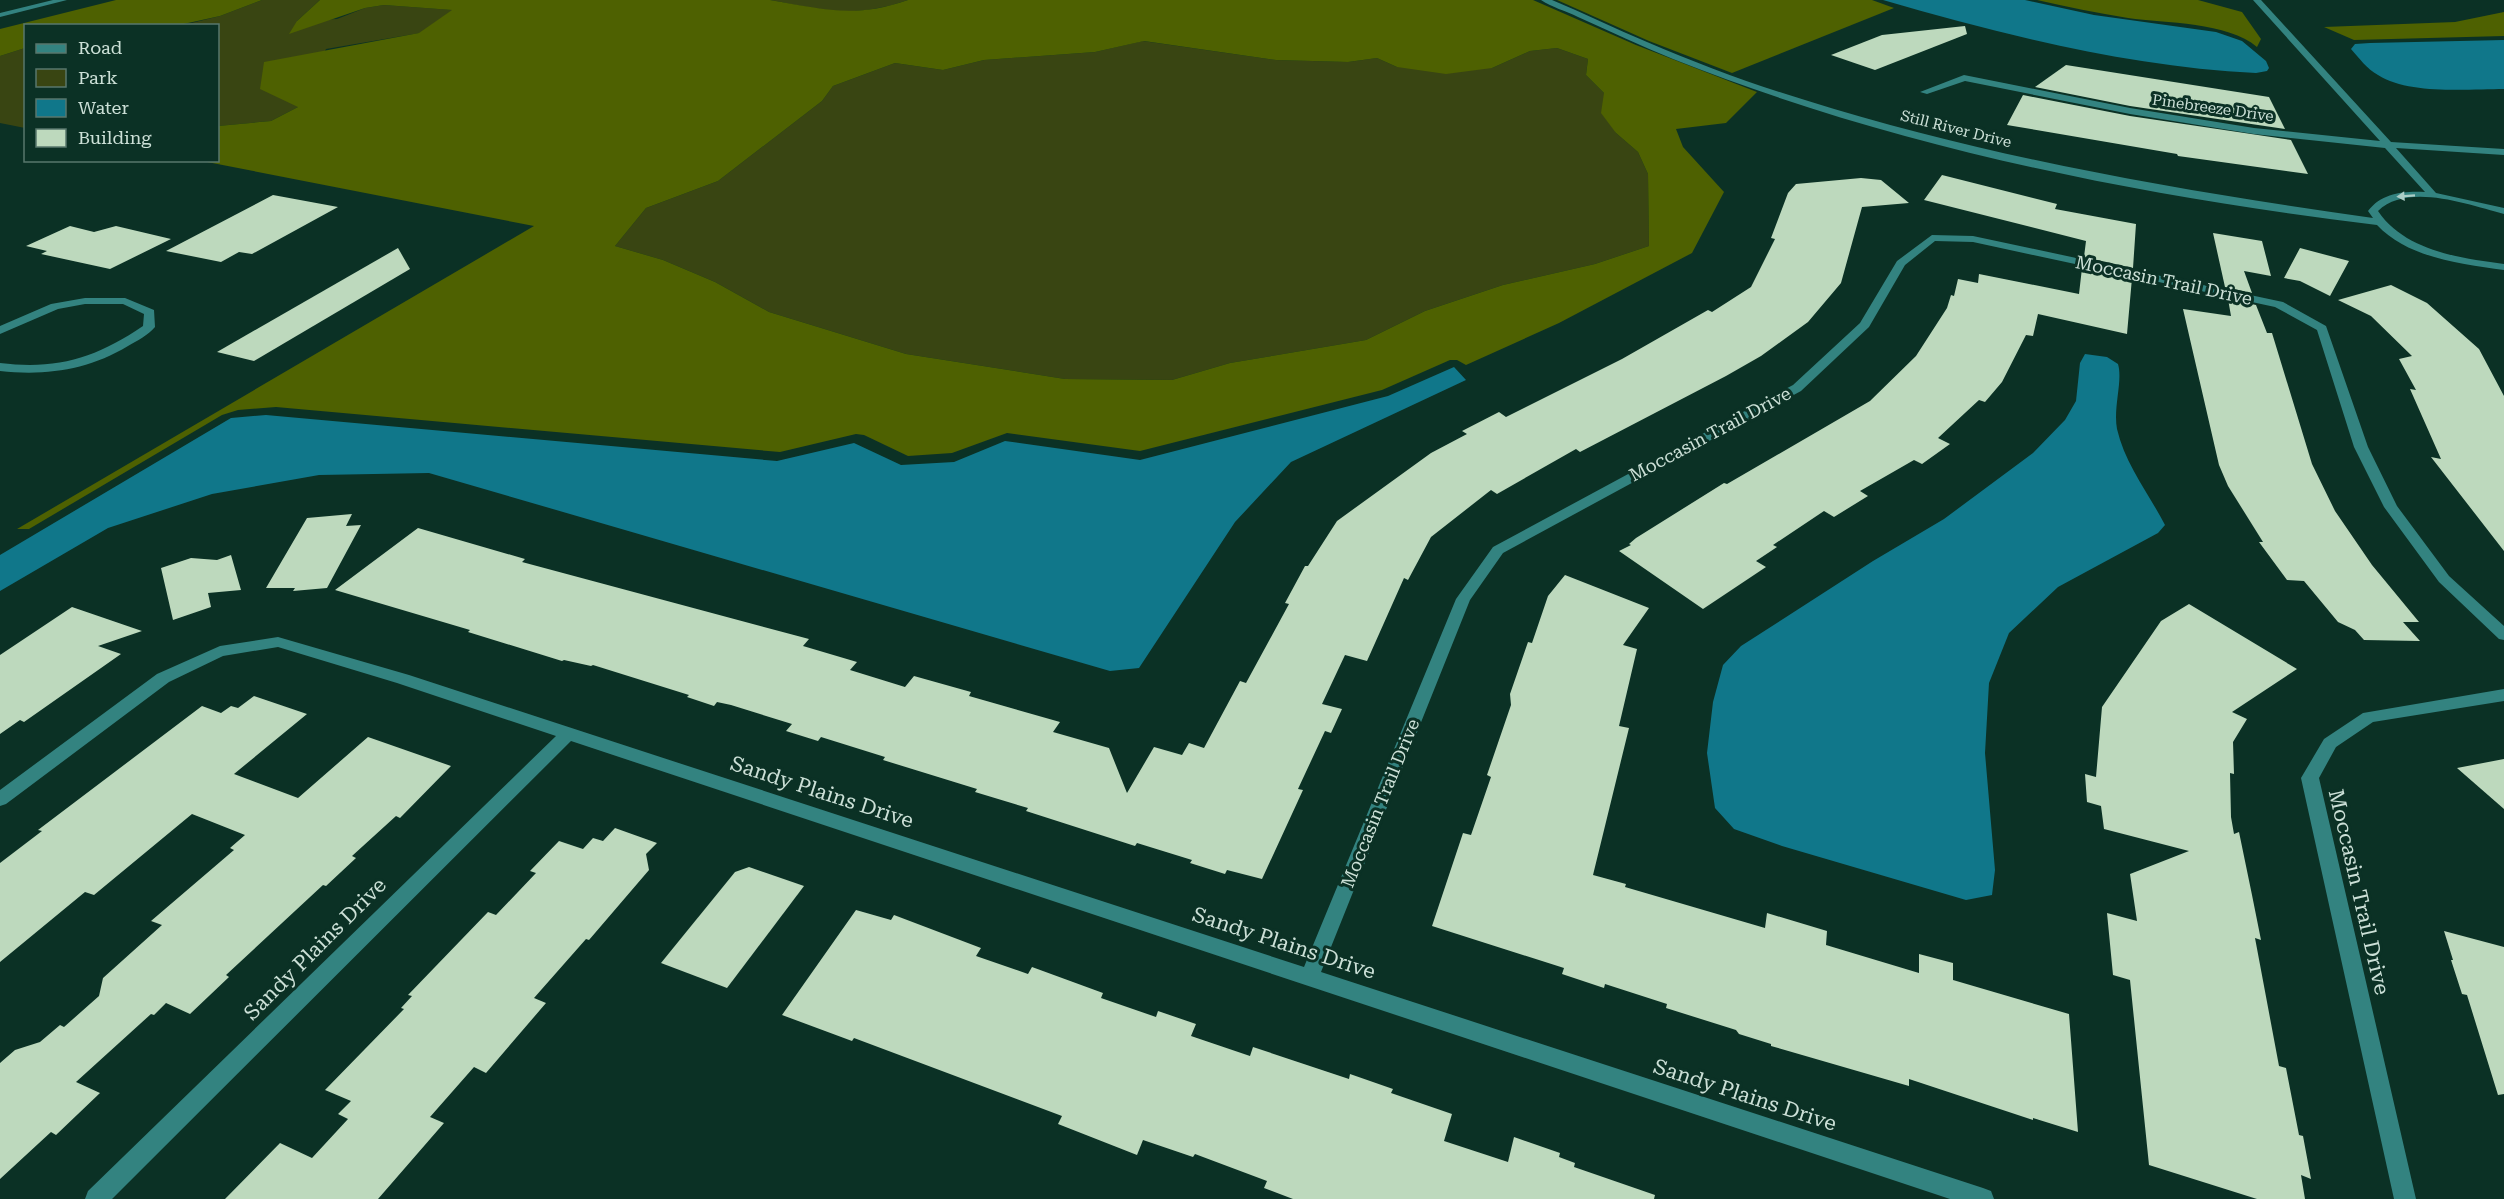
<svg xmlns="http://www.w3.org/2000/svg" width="2504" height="1199" font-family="'Roboto Serif',serif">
<rect width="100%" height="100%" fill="#0b3125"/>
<!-- green -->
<g fill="#394512">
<polygon points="262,0 320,0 297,21 337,19 365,8 384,5 453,10 420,33 326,49 298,107 271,121 218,126 218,26 179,26 220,16"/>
<path d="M 770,0 L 908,0 C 853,19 824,10 770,0 Z"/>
<polygon points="1143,41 1276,60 1348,62 1377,58 1397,67 1492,68 1530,51 1557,48 1588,59 1586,75 1604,93 1616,133 1638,152 1648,174 1649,246 1595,264 1503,285 1425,311 1366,340 1230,363 1172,380 1065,379 906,354 769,312 715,282 663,260 615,246 646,208 718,181 822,101 833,86 895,63 943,70 984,60 1095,52"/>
<polygon points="25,48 25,128 0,123 0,56"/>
</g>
<!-- forest -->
<g fill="#4e6101" fill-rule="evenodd">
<polygon points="116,0 262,0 220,16 179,25 26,26 25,48 0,56 0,29"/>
<path d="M 320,0 L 770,0 C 824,9 853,19 908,0 L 1533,0 L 1636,45 L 1757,92 L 1726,123 L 1676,129 L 1683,147 L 1724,192 L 1692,253 L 1559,323 L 1466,365 L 1457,360 L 1450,360 L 1382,390 L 1140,451 L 1007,433 L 952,453 L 908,456 L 864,435 L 856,434 L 780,452 L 276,407 L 238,410 L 222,415 L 29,529 L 17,529 L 534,226 L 202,161 L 218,160 L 218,126 L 271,121 L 298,107 L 260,89 L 264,62 L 419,33 L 452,10 L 384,5 L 365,8 L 289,34 L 297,21 ZM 1144,41 L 1276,60 L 1348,62 L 1377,58 L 1397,67 L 1446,74 L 1492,68 L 1530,51 L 1557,48 L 1588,59 L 1586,75 L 1604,93 L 1601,113 L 1616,133 L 1638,152 L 1648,174 L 1649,246 L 1595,264 L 1503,285 L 1425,311 L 1366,340 L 1230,363 L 1172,380 L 1065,379 L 906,354 L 769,312 L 715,282 L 663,260 L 615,246 L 646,208 L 718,181 L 822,101 L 833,86 L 895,63 L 943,70 L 984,60 L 1095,52 Z"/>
<polygon points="1557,0 1872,0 1894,8 1732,73 1649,41"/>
<path d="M 2037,0 L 2198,0 L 2242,12 L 2261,39 L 2257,47 C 2228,22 2165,23 2128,18 C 2097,13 2067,7 2037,0 Z"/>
<polygon points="2504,12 2504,36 2354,40 2324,27 2455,22"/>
</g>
<!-- water -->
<g fill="#10778a">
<path d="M 1883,0 L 2025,0 L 2094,15 L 2216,32 L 2242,41 L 2266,61 L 2269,68 L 2267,71 L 2256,73 C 2130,67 2004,35 1883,0 Z"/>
<path d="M 2504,40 L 2504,89 C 2468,89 2409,95 2378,75 C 2367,69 2359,58 2351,49 L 2355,44 L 2370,43 Z"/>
<path d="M 2085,354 L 2107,357 L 2118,364 C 2123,381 2113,407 2117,429 C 2125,464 2149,494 2165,525 L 2158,533 L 2058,587 L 2009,633 L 1989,683 L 1985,753 L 1995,870 L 1992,895 L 1966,900 L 1782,846 L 1734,829 L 1715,808 L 1707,753 L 1713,702 L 1723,665 L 1741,646 L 1873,561 L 1944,519 L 2033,453 L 2065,420 L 2076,401 L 2080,363 Z"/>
<polygon points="1454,367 1466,380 1291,462 1235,522 1139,668 1110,671 429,473 319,475 212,494 108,528 0,591 0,555 231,418 266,415 777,461 854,443 901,465 954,462 1005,441 1140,460 1388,396"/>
</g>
<!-- building -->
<g fill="#bdd9bd">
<polygon points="1965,26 1967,34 1875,70 1831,55 1882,35"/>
<polygon points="2066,65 2269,97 2285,129 2130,106 2035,87"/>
<polygon points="2023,95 2130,116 2291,140 2308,174 2178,156 2177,154 2007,125"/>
<polygon points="1942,175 2057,204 2055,209 2136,224 2133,268 2084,257 2086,241 1924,200"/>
<polygon points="1861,178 1881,180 1909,203 1862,207 1841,283 1808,322 1761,356 1726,376 1580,452 1576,449 1497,494 1491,490 1431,537 1408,580 1404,578 1367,661 1345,655 1322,704 1342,709 1331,733 1325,731 1298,789 1303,790 1262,879 1227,870 1225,874 1190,863 1192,860 1137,843 1135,846 1026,811 1028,808 975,792 977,789 883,760 885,757 821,737 818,741 786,731 792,724 731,705 717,702 714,706 687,697 689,695 593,665 591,666 564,660 562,661 468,632 470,630 335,590 418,528 525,559 522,562 809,639 803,646 857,662 850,670 905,687 914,676 971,692 969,696 1060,722 1053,732 1109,748 1127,793 1154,747 1182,755 1189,743 1204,748 1240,681 1246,683 1289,604 1285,603 1305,566 1308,566 1337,521 1431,453 1467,434 1462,431 1499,412 1506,417 1622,359 1708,310 1712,312 1751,287 1775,239 1771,238 1788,193 1796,184"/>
<polygon points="273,195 338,207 252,254 239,252 221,262 166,251"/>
<polygon points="70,226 94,232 116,226 171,239 110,269 41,254 47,251 26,246"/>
<polygon points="2213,233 2262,241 2271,276 2244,271 2252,293 2225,287"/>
<polygon points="398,248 410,269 254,361 217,352"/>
<polygon points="2300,248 2349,261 2330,296 2300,281 2284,278"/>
<polygon points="2082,268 2132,278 2127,334 2038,314 2033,336 2026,335 2002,382 1985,402 1979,400 1938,438 1950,444 1922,464 1914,460 1860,491 1868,496 1834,517 1824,511 1773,545 1777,547 1756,561 1766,567 1703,609 1619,551 1631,545 1629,544 1636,538 1724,483 1727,484 1870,401 1916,356 1947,308 1951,295 1954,296 1958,279 1978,283 1979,274 2079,294"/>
<polygon points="2391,285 2427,303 2479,349 2504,396 2504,551 2431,457 2441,459 2410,389 2416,390 2399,359 2412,356 2371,316 2338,300"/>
<polygon points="2228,299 2256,305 2267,333 2272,333 2312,464 2335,511 2372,565 2419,622 2403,622 2420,641 2364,640 2355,630 2338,622 2304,581 2287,580 2259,542 2263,542 2228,486 2219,465 2183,309 2231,316"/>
<polygon points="352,514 346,526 361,525 327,588 293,591 295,588 266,588 307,518"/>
<polygon points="231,555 241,590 208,593 211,607 173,620 161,568 191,558 217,560"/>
<polygon points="1565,575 1649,608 1623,645 1637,649 1619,726 1629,728 1593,875 1626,884 1625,887 1765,928 1767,913 1827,931 1826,945 1919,973 1919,954 1953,963 1953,980 2069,1014 2078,1132 2033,1118 2033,1120 1909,1079 1909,1086 1771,1046 1771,1044 1739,1034 1736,1030 1666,1008 1667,1004 1605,984 1604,988 1562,974 1564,968 1432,926 1463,833 1471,835 1491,777 1487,775 1511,705 1510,694 1528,642 1532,643 1548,596"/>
<polygon points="2189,604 2297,669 2232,712 2247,719 2233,742 2234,774 2230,773 2231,817 2234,834 2239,832 2252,895 2261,940 2255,938 2279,1066 2286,1068 2299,1135 2303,1136 2311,1179 2301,1175 2305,1199 2257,1199 2149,1165 2130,980 2113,975 2107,913 2137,921 2130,874 2189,851 2104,829 2101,806 2087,802 2085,774 2096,777 2102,707 2161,621"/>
<polygon points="72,607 142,631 98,646 121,654 24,722 20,720 0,734 0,655"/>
<polygon points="254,696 307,714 234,774 298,798 368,737 451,766 400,818 396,816 352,856 356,858 326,886 323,885 226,975 229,977 190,1014 166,1003 154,1015 151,1014 76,1082 100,1093 56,1135 51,1132 0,1179 0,1063 15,1050 40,1042 60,1025 64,1027 99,996 103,978 162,925 151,921 234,850 230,848 245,835 192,814 94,895 85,892 0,962 0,863 42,831 38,830 202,706 221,713 231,706 238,708"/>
<polygon points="2504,759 2504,809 2457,768"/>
<polygon points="615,828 657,843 646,854 649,870 589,940 586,939 534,998 546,1003 486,1073 474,1067 430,1117 444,1123 378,1199 225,1199 280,1143 312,1158 348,1119 338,1114 351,1101 325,1090 404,1009 401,1008 412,996 408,995 488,912 496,915 536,873 530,871 559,841 583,849 593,838 603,841"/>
<polygon points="749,867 804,886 727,988 661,963 735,872"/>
<polygon points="856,910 891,920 894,915 981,948 976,956 1028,974 1032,967 1103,993 1101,998 1156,1017 1158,1011 1196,1024 1191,1036 1250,1056 1253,1047 1349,1079 1350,1074 1393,1089 1391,1093 1452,1114 1444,1141 1508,1162 1514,1137 1560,1153 1559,1157 1575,1163 1574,1167 1655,1195 1654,1199 1293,1199 1264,1188 1267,1181 1195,1154 1193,1157 1143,1140 1137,1155 1058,1124 1062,1116 854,1038 852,1041 782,1015"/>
<polygon points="2444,931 2504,947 2504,1094 2498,1095 2467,995 2462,994 2451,960 2453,960"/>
</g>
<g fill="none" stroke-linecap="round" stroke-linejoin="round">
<!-- minor -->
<g fill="#338380" fill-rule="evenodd">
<polygon points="53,0 67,0 0,17 0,13"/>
<path d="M 1541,0 L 1552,0 C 1584,13 1615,29 1647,42 C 1699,64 1751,84 1805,100 C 1990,158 2181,191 2373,218 L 2368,211 C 2382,193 2403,191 2425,192 L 2385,148 L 2254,134 L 2130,114 L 1965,81 L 1927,94 L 1920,92 L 1964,75 L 2130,108 L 2254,128 L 2380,141 L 2253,0 L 2261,0 L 2391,142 L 2504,149 L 2504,155 L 2396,148 L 2436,193 L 2504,208 L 2504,214 C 2469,205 2408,182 2378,211 C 2405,251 2460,258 2504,264 L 2504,270 C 2461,264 2408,258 2377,225 C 2139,196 1897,148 1673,59 C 1641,46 1610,31 1578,17 C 1566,11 1551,7 1541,0 Z"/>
<polygon points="1932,235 1973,236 2283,302 2326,326 2368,447 2397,506 2449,576 2504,626 2504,640 2499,639 2439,582 2384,507 2354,447 2317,330 2275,307 1973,242 1935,241 1905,265 1869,327 1801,391 1503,553 1470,600 1321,972 1983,1188 1991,1191 1994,1199 1950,1199 571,741 112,1199 85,1199 88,1191 556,736 397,683 278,647 223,656 169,682 6,804 0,806 0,790 157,674 220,646 278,637 409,675 1304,967 1456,599 1493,547 1793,385 1860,323 1897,261"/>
<path d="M 85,298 L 125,298 L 154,310 L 155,327 C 148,335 137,341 128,346 C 88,370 46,376 0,371 L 0,363 C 57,370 96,358 143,326 L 144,314 L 123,304 L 85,304 L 58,309 L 0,334 L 0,326 L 51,304 Z"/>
<polygon points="2504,689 2504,701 2373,722 2336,747 2319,778 2416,1199 2394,1199 2301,778 2324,739 2363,713"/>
</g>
</g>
<!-- one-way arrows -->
<defs><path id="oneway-solid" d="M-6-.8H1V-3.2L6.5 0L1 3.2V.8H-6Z" transform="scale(1.5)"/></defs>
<use fill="#adcdc6" href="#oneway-solid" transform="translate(2406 196) rotate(176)"/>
<g text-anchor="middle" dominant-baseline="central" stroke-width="6" stroke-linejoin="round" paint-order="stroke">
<!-- far-street labels -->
<g font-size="15" fill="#cce0d7" stroke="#0b3125">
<text transform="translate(2213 108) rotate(8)">Pinebreeze Drive</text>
<text transform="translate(1956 129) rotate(14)">Still River Drive</text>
</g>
<!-- street labels -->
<g font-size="18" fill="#cce0d7" stroke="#0b3125">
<text transform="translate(2164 280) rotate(12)">Moccasin Trail Drive</text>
<text transform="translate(1710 434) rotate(-28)">Moccasin Trail Drive</text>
<text transform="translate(1380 803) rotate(-68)">Moccasin Trail Drive</text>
</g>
<!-- near-street labels -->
<g font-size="21" fill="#cce0d7" stroke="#0b3125">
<text transform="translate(822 792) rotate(18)">Sandy Plains Drive</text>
<text transform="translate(2359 892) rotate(77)">Moccasin Trail Drive</text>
<text transform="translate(1284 943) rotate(18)">Sandy Plains Drive</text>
<text transform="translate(315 949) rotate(-45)">Sandy Plains Drive</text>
<text transform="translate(1745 1095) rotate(18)">Sandy Plains Drive</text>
</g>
</g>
<!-- legend -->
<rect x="24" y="24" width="195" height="138" fill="#0b3125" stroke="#58776c" stroke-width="1.5"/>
<rect x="36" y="44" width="30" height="9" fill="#338380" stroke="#58776c" stroke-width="1.5"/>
<text x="78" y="54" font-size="18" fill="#cce0d7">Road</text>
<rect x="36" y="69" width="30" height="18" fill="#394512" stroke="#58776c" stroke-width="1.5"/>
<text x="78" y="84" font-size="18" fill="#cce0d7">Park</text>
<rect x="36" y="99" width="30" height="18" fill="#10778a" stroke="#58776c" stroke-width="1.5"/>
<text x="78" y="114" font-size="18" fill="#cce0d7">Water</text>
<rect x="36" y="129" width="30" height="18" fill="#bdd9bd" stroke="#58776c" stroke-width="1.5"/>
<text x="78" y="144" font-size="18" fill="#cce0d7">Building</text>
</svg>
